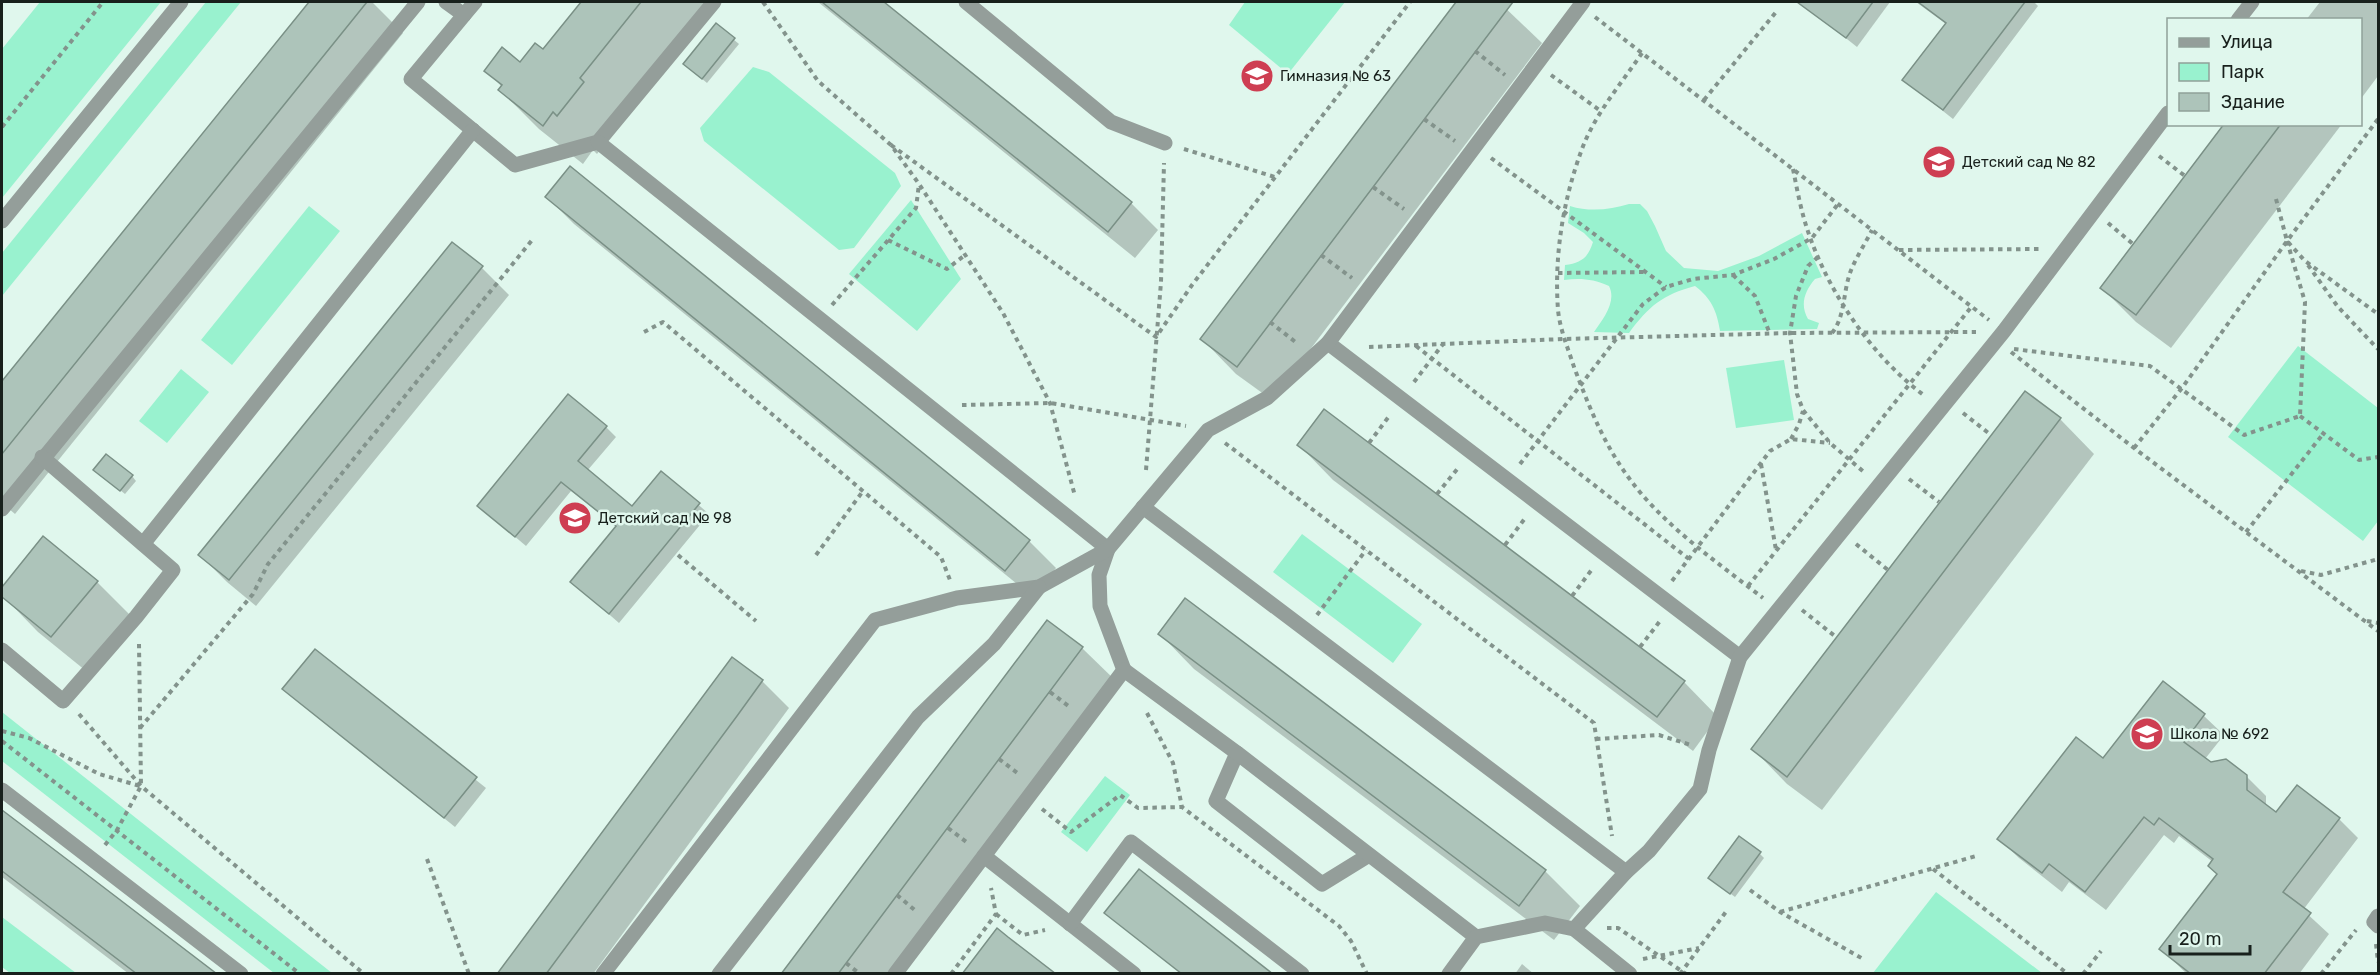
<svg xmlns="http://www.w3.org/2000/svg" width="2380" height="975" font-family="Rubik,sans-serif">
<rect width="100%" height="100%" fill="#e0f7ed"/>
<!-- green -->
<g fill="#99f2cf">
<polygon points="40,2 161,2 2,198 2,49"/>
<polygon points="206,2 241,2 2,296 2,253"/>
<polygon points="1245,2 1345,2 1288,74 1229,25"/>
<polygon points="753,67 769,72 895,173 901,186 854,248 839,250 704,141 700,128"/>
<polygon points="911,200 961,279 917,331 849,274"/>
<path d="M 1629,204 L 1640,204 L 1647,211 L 1655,226 L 1666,251 L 1684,268 L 1718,271 L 1759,256 L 1802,233 L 1822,277 L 1815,279 C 1804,292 1800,305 1808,319 L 1819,323 L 1817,329 L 1720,331 C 1717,311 1711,298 1695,286 C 1662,295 1649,306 1629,333 L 1594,332 C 1603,319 1617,302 1609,286 C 1593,279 1581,278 1564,280 L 1565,265 C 1581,263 1588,258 1593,242 L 1584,233 L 1568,223 L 1570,206 C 1589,212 1610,210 1629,204 Z"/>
<polygon points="309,206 340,231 232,365 201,340"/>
<polygon points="2298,346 2378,408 2378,521 2363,541 2228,437"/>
<polygon points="1784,360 1794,420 1736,428 1726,368"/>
<polygon points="181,369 209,392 167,443 139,421"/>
<polygon points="1302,534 1422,624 1393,663 1273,572"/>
<polygon points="2,712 332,973 274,973 2,761"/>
<polygon points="1105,776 1130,795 1087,852 1061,832"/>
<polygon points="1936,892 2042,973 1873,973"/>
<polygon points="2,917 76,973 10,973 2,967"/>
</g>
<!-- shadow -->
<g fill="#0003">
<polygon points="311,2 372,2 403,33 15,514 2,503 2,384"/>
<polygon points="583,2 712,2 597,154 593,150 583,164 539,129 500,90 502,87 486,70 520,64 543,51"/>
<polygon points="818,2 882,2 1131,203 1158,230 1135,258"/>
<polygon points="1458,2 1499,2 1542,43 1272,400 1236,374 1202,339"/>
<polygon points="1813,2 1890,2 1857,47 1808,8"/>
<polygon points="1916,2 1959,2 1962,3 1963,2 2034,2 2038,6 1953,119 1904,80 1946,24"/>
<polygon points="2320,2 2378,2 2378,76 2360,100 2360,20 2306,20"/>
<polygon points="716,25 739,44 707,83 689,68"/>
<polygon points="2226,124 2342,124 2171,348 2136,322 2102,288"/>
<polygon points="547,197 1029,541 1056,568 1033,597 574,224"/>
<polygon points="482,268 509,295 256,606 227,582 200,555"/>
<polygon points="2060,419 2094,454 1822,810 1787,784 1753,749"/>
<polygon points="606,427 616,437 587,471 633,508 662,473 709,514 619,623 572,582 617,527 571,491 526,546 479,506"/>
<polygon points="1299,445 1684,682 1718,717 1693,751 1333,480"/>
<polygon points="100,474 132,476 136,481 125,494"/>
<polygon points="43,538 97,582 136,621 91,675 38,632 2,595 2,589"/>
<polygon points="1186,600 1545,871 1580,906 1554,940 1194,669 1160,634"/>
<polygon points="1047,622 1082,648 1117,682 898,974 783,974"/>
<polygon points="315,651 486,788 455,827 284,689"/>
<polygon points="732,659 762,681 789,708 593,974 499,974"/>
<polygon points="2163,683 2204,716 2224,735 2205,759 2211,763 2246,776 2266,796 2266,806 2276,814 2339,819 2358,838 2303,910 2329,934 2299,974 2187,974 2161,949 2219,875 2213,862 2179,836 2174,843 2164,835 2106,910 2069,882 2062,892 2019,858 1999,839 2104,760"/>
<polygon points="2,812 214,974 129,974 2,877"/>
<polygon points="1760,854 1764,858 1735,897 1715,882"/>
<polygon points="1522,964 1534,974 1515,974"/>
</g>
<!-- building -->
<g fill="#adc4ba" stroke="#7a9086" stroke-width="1.5">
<polygon points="309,2 367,2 2,454 2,381"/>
<polygon points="581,2 641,2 580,78 584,82 557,116 553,112 543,126 498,90 502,85 484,71 502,47 520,62 535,43 543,49"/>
<polygon points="822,2 884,2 1132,202 1108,232"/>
<polygon points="1456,2 1513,2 1237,367 1200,339"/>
<polygon points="1797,2 1873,2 1846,38"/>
<polygon points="1918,2 2025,2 1943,110 1902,80 1946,23"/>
<polygon points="716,23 735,38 702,79 683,64"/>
<polygon points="2224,124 2281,124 2136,315 2100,288"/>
<polygon points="570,166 1030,540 1005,571 545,197"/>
<polygon points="452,242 483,266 229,580 198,555"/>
<polygon points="2025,391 2061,418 1787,777 1751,749"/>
<polygon points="568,394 607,426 578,461 632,506 661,471 700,503 609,614 570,582 616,526 561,482 515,537 477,506"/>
<polygon points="1324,409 1685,681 1657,717 1297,445"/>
<polygon points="106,454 133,475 120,491 93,470"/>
<polygon points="43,536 98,581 51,637 2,597 2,587"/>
<polygon points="1185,598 1546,870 1519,906 1158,634"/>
<polygon points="1047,620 1083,647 838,974 781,974"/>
<polygon points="315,649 477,777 444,818 282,689"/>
<polygon points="732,657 763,680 737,716 546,974 497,974"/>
<polygon points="2163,681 2205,714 2184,742 2211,762 2226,759 2247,775 2247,790 2276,812 2297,785 2340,818 2283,892 2311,913 2264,974 2191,974 2159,949 2217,874 2208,866 2213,859 2159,818 2154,825 2144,817 2085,892 2049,864 2042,873 1997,839 2076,737 2103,758"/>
<polygon points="2,810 81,870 217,974 137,974 2,871"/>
<polygon points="1739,836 1761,852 1730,894 1708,878"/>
<polygon points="1139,869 1273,974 1182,974 1104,913"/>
<polygon points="997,928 1008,937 1056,974 962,974"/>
</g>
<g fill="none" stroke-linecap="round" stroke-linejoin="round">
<!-- path -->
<g stroke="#83938c" stroke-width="4" stroke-dasharray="4.5 4.5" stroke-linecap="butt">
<polyline points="763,2 818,81 891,145 919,184 1003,313 1050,403 1075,496"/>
<polyline points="1595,17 1989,320"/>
<polyline points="1475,51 1505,75"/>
<path d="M 1642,53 C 1621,84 1595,114 1582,149 C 1563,200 1554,256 1558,310 C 1560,330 1568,348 1574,367 C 1593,417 1609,457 1645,498 C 1680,537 1722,566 1763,598"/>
<polyline points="1551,75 1602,112"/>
<polyline points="1704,100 1776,12"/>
<polyline points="1424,119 1455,141"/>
<polyline points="2,127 103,2"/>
<polyline points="891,145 1156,337 1192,285 1410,2"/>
<polyline points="1184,149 1275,177"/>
<polyline points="2159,156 2185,176"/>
<polyline points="1491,158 1666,287"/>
<path d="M 1793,169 C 1796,184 1799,200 1803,215 C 1821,282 1869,355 1925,396"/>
<polyline points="1373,187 1404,209"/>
<polyline points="2276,199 2287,241 2305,261 2378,314"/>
<polyline points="2108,223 2133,244"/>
<polyline points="888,240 947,269 965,255"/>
<polyline points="1899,250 2041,249"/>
<polyline points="1321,255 1352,278"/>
<polyline points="1818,257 1808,266 1796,296 1790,333 1797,394 1803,410 1830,443 1865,473"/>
<polyline points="2308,265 2338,307 2378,349"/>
<polyline points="1558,273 1647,272"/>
<polyline points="1733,275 1755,296 1770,334"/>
<polyline points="832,305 916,208 919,184"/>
<polyline points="1270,322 1298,344"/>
<polyline points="644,332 663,322 941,557 950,580"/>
<path d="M 1832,333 C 1845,317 1843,293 1850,273 C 1855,259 1865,244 1872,230"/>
<polyline points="1416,346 1689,559"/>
<polyline points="1369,347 1564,339 1790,333 1976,332"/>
<polyline points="2014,349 2150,366 2244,435 2300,416 2305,302 2287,241"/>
<polyline points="2011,352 2134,448 2378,631"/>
<polyline points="1414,382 1443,344"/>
<polyline points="962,405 1050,403 1186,426"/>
<polyline points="1963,413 1991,435"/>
<polyline points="2300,416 2359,460 2378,457"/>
<polyline points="1791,439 1799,424 1803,411"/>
<polyline points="1225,443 1594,723 1612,836"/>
<polyline points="1369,443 1390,415"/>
<polyline points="2134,448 2182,388 2287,241 2378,119"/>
<polyline points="1520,464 1643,304 1666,287 1693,279 1733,275 1774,259 1812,238 1838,204"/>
<polyline points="1761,464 1776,550"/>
<polyline points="1146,470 1161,282 1164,163"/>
<polyline points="1909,479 1939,502"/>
<polyline points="1437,494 1459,467"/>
<polyline points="2246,532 2323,434"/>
<polyline points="1856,544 1888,570"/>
<polyline points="1505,545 1526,517"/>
<polyline points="678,555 756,621"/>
<polyline points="816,555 863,491"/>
<polyline points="2301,571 2321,575 2378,559"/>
<polyline points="1672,581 1770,451 1791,439 1830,443"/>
<polyline points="1748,586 1972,306"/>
<polyline points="1572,596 1593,568"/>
<polyline points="1802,610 1836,637"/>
<polyline points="1317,615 1366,550"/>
<polyline points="2367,621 2378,623"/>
<polyline points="1640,647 1660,621"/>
<polyline points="1050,692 1071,708"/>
<polyline points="1147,713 1173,763 1182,807 1339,926 1351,941 1367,974"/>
<polyline points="79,714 141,786 364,974"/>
<polyline points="140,728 253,594 268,564 533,239"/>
<polyline points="2,731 29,738 99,774 140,786"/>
<polyline points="1596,739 1659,735 1691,745"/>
<polyline points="2,741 300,974"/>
<polyline points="999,759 1020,775"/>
<polyline points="1042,809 1071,832 1120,795 1138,808 1182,807"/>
<polyline points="948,828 969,844"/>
<polyline points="105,845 117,830 141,786 139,644"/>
<polyline points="427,859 469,974"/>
<polyline points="1933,869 2068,974"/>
<polyline points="1750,890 1780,912 1865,960"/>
<polyline points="897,895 917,912"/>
<polyline points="1780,912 1976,856"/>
<polyline points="996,914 1023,935 1045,930"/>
<polyline points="1607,928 1618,928 1686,974"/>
<polyline points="2376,944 2378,962"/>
<polyline points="1643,959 1699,948"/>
<polyline points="846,963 860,974"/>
<polyline points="951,974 996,914 991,888"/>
<polyline points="1680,974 1728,909"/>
<polyline points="2083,974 2101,951"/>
<polyline points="2321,974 2356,930"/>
</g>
<!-- service -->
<g stroke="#949e9a" stroke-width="15">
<polyline points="446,2 464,15 475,2"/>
<polyline points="966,2 1111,122 1165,143"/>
<polyline points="464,15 411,79 515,165 598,142 714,2"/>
<polyline points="2238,20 2252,2"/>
<polyline points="598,142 1108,549 1099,575 1100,606 1124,670"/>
<polyline points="1328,343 1740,657"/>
<polyline points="1143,507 1626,872"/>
<polyline points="2,509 418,2"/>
<polyline points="143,544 473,130"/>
<polyline points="2,650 63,701 136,617 173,570 42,457"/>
<polyline points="1237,753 1216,801 1322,884 1369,855"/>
<polyline points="2,790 241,974"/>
<polyline points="984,856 1134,974"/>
<polyline points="2378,916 2374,922 2378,926"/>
<polyline points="1070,924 1131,842 1302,974"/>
<polyline points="1574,929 1626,872 1649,851 1700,789 1709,750 1740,657 2004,331 2168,113"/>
<polyline points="603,974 875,620 957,598 1039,587 1108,549 1208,430 1267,398 1328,343 1583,2"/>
<polyline points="719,974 918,717 994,644 1039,587"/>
<polyline points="895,974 1124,670 1237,753 1476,937"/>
<polyline points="1449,974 1476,937 1545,923 1574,929 1630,974"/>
</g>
<!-- minor -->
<polyline stroke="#949e9a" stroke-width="15" points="2,221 181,2"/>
</g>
<!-- icons -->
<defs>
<symbol id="school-disc" viewBox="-11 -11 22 22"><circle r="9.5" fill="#ce3e52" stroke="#e0f7ed"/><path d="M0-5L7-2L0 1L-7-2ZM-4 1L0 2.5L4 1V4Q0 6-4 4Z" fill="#fff"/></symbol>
</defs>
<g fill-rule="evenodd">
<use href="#school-disc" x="1238" y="57" width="38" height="38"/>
<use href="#school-disc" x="1920" y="143" width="38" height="38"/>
<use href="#school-disc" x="556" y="499" width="38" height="38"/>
<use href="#school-disc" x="2128" y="715" width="38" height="38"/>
</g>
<g text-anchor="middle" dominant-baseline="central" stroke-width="5" stroke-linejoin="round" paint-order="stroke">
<!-- poi labels -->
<g font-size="15" fill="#18201c" stroke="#e0f7ed" text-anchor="start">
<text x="1280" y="76">Гимназия № 63</text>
<text x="1962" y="162">Детский сад № 82</text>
<text x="598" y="518">Детский сад № 98</text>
<text x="2170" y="734">Школа № 692</text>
</g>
</g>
<!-- border -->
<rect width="2380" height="975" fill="none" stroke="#18201c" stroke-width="6"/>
<!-- legend -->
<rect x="2167" y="18" width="195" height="108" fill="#e0f7ed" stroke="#90a199" stroke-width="1.5"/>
<rect x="2179" y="38" width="30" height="9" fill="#949e9a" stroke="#90a199" stroke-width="1.5"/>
<text x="2221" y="48" font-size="18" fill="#18201c">Улица</text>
<rect x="2179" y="63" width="30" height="18" fill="#99f2cf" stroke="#90a199" stroke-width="1.5"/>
<text x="2221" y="78" font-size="18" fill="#18201c">Парк</text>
<rect x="2179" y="93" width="30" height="18" fill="#adc4ba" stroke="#90a199" stroke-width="1.5"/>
<text x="2221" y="108" font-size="18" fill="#18201c">Здание</text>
<!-- scale -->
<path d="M2170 945v9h80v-9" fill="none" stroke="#18201c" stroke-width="3"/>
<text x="2179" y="945" font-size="18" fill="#18201c" stroke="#e0f7ed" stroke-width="4.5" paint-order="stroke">20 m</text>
</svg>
